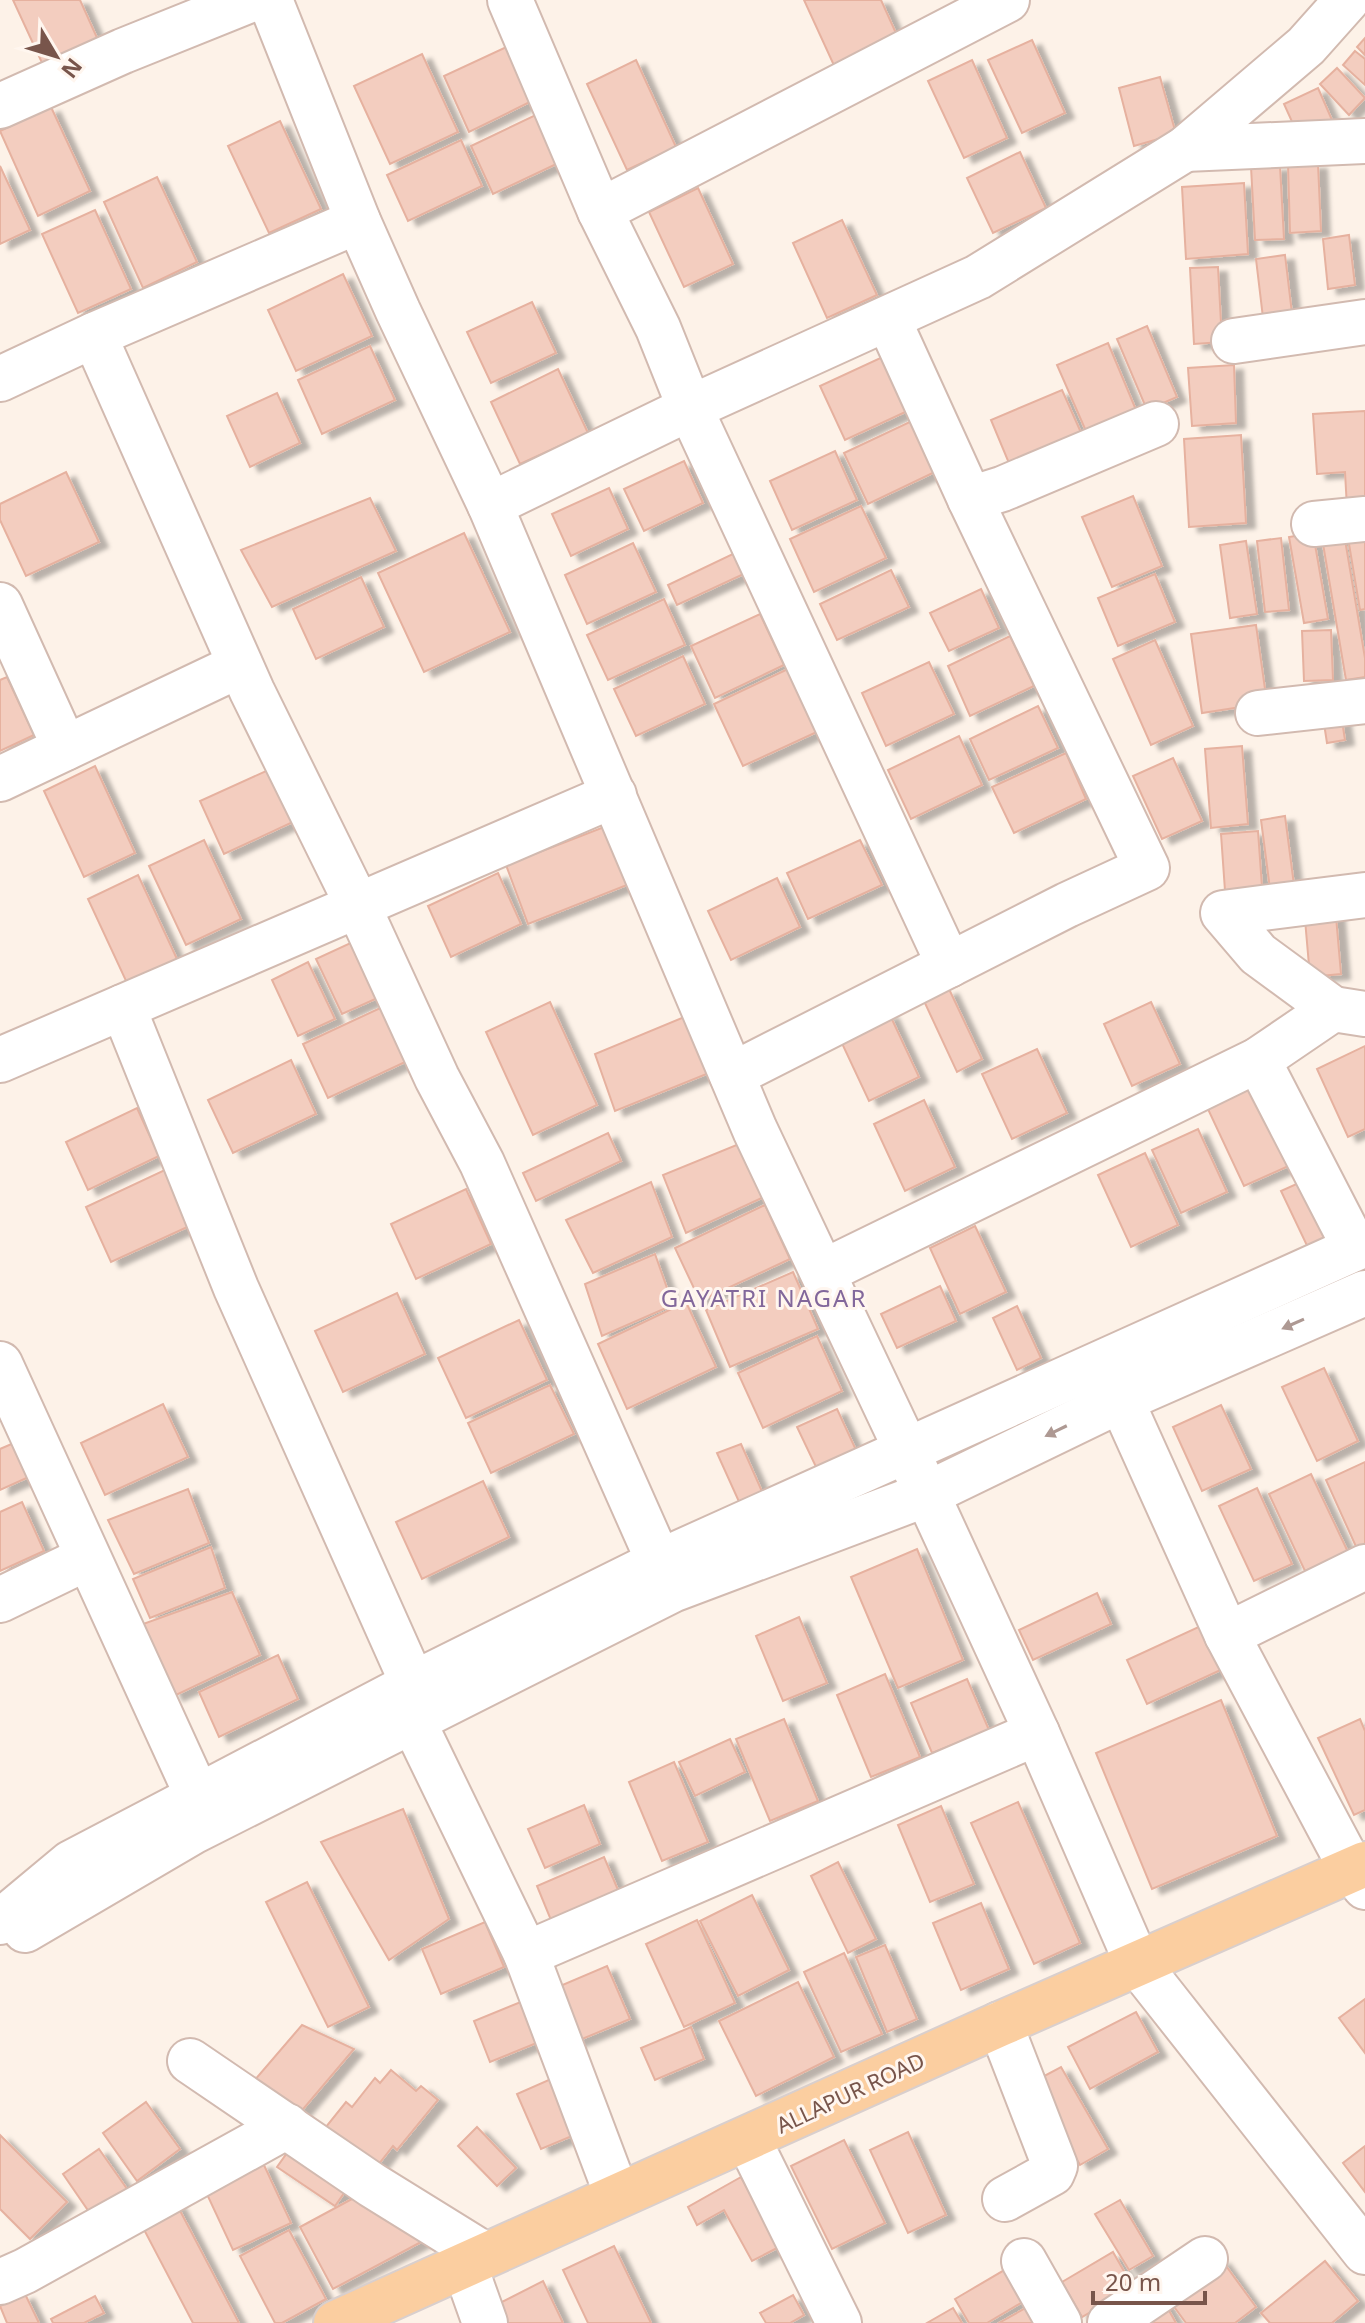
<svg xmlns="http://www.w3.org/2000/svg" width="1365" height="2323" font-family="'Noto Sans',sans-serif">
<defs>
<filter id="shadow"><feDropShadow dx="9" dy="5" stdDeviation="2" flood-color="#0004"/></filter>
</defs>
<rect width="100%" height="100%" fill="#fdf2e8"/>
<!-- building -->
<g fill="#f3cdbf" stroke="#e6b19f" stroke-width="2" filter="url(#shadow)">
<polygon points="13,0 80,0 98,40 43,65"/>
<polygon points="804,0 881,0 900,42 837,72"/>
<polygon points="1365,38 1365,55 1357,47"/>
<polygon points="1032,40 1065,113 1022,133 988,60"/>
<polygon points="515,43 540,97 469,132 444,76"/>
<polygon points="1355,51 1365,59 1365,85 1343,65"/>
<polygon points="422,54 458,132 390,164 354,86"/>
<polygon points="636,60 676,147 627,170 587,84"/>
<polygon points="972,60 1007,138 964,158 928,81"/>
<polygon points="1337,68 1365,98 1349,115 1320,84"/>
<polygon points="1160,77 1176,134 1134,146 1119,88"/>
<polygon points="1318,88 1332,120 1298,135 1284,104"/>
<polygon points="51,107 90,191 38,216 0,131"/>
<polygon points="544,111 567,159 493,194 471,146"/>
<polygon points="280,121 321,209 269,233 228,146"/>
<polygon points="461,140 482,186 408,221 387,175"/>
<polygon points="1020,152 1046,208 993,233 967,178"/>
<polygon points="1318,164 1321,231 1290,233 1288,165"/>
<polygon points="0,166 30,230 0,244"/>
<polygon points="1280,166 1284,239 1255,240 1251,167"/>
<polygon points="157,177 197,262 143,288 104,202"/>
<polygon points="1244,183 1248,254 1186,259 1182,187"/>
<polygon points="698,188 733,264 684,287 649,212"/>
<polygon points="95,210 131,289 78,313 42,234"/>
<polygon points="842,220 877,295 827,318 793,243"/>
<polygon points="1349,235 1355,285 1328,289 1323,239"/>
<polygon points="1285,255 1293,322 1264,326 1256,259"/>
<polygon points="1218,267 1222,342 1194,344 1190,268"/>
<polygon points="343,274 372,336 296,371 268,310"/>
<polygon points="532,302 556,353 491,383 467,332"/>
<polygon points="1147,326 1177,397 1147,410 1117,339"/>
<polygon points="1108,343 1139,417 1089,438 1057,365"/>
<polygon points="370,346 395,400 322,434 298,380"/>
<polygon points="889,354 914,408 845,440 820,386"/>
<polygon points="1234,365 1236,423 1192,426 1188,368"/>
<polygon points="558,369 588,433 520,464 491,402"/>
<polygon points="1062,390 1083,437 1011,468 991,420"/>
<polygon points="277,393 300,443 250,467 227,416"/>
<polygon points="1365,411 1365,507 1347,508 1345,472 1317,474 1313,414"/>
<polygon points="916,419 939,470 868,504 844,453"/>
<polygon points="1241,435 1246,523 1189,527 1184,439"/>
<polygon points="835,451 857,500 792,530 770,481"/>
<polygon points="684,461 703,503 644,531 624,489"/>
<polygon points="66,472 99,542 26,576 0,520 0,504"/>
<polygon points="609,488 628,529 571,556 552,514"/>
<polygon points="1133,496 1162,566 1112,587 1082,517"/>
<polygon points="370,498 396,551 272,607 241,550"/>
<polygon points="861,506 886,558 814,592 790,539"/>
<polygon points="1343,528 1365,658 1365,677 1346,680 1321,532"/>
<polygon points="1365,530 1365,609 1360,610 1347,532"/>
<polygon points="464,533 510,632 424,672 378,573"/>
<polygon points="1313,533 1328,619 1304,623 1289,537"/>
<polygon points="1281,538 1289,610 1265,612 1257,541"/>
<polygon points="1246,541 1257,614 1230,618 1220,545"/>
<polygon points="633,543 656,592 587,624 565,575"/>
<polygon points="739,551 748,572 677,605 668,585"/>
<polygon points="891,570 909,607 837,640 820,604"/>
<polygon points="1155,574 1175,622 1118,646 1098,598"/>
<polygon points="361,577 384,627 316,659 293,609"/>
<polygon points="981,589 999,628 949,651 930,613"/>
<polygon points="664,599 685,645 608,680 587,635"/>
<polygon points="760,614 784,665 715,698 691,646"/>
<polygon points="1256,625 1267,703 1202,713 1191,634"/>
<polygon points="1331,630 1333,680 1304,681 1302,631"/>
<polygon points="1010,636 1034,686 970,716 948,666"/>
<polygon points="1155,640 1193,726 1151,745 1113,659"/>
<polygon points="683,656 705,704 636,736 614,689"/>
<polygon points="929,662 954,714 886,746 862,693"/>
<polygon points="790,668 819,731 743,766 714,704"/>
<polygon points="7,677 34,735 0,751 0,680"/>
<polygon points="1038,706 1058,748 989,780 970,739"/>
<polygon points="1341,714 1345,740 1327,743 1323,717"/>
<polygon points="959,736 982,785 911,819 888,770"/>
<polygon points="1242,746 1248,824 1211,828 1205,749"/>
<polygon points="1066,753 1086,799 1014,833 992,787"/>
<polygon points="1173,758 1202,821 1162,839 1133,776"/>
<polygon points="286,762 310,814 224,854 200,801"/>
<polygon points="95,766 135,853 84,877 44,791"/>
<polygon points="1285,816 1294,885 1270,889 1261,820"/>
<polygon points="604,827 627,885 528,924 506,865"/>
<polygon points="1258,831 1263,901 1226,905 1221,834"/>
<polygon points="204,840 241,919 186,945 149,866"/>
<polygon points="860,840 882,885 808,919 787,873"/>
<polygon points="498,873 521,924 451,957 428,906"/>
<polygon points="138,875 177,959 127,983 88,899"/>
<polygon points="777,878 800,927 731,960 708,911"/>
<polygon points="1335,905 1341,974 1310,977 1304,908"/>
<polygon points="357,940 382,996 342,1014 316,959"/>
<polygon points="308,962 335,1019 298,1036 272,980"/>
<polygon points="949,989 982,1059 957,1072 924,1001"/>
<polygon points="550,1002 597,1105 533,1135 486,1032"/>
<polygon points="1151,1002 1180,1064 1132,1086 1104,1024"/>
<polygon points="391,1003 416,1057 328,1098 303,1044"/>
<polygon points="889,1013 919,1077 869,1101 839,1037"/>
<polygon points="689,1015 714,1071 615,1111 595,1054"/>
<polygon points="1365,1046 1365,1129 1348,1137 1317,1069"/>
<polygon points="1037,1049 1067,1113 1012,1139 982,1074"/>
<polygon points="291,1060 316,1114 233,1153 208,1100"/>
<polygon points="1257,1085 1293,1164 1244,1186 1207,1107"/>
<polygon points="924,1100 955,1167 905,1191 874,1124"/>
<polygon points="137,1108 159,1156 88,1190 66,1142"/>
<polygon points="1198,1129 1227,1192 1181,1213 1152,1150"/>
<polygon points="608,1133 621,1161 536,1201 523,1173"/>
<polygon points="739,1144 764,1197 686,1233 663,1175"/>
<polygon points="1145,1153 1178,1225 1131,1247 1098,1175"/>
<polygon points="169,1168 194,1224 111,1262 86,1207"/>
<polygon points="1303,1181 1333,1243 1311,1254 1281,1191"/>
<polygon points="651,1182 672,1237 593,1273 566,1220"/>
<polygon points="466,1189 491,1244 416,1279 391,1224"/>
<polygon points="765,1205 790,1259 700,1301 675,1248"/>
<polygon points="975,1226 1006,1292 960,1314 930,1248"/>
<polygon points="655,1254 673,1305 602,1336 585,1284"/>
<polygon points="793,1272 818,1329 730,1367 706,1310"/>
<polygon points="940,1286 956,1321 897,1348 881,1314"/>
<polygon points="397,1293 425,1354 343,1392 315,1331"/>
<polygon points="686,1302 716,1367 627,1409 598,1344"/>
<polygon points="1017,1306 1041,1358 1017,1370 993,1318"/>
<polygon points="519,1320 547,1380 466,1418 438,1358"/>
<polygon points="817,1336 842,1391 763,1428 738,1373"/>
<polygon points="1324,1368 1358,1441 1317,1461 1282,1387"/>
<polygon points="550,1385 574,1434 491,1473 468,1423"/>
<polygon points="163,1404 188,1457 105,1495 81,1443"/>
<polygon points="1221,1405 1251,1469 1202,1491 1173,1427"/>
<polygon points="837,1409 856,1450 817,1469 797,1427"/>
<polygon points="16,1442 31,1476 0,1490 0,1449"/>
<polygon points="741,1444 768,1505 745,1515 717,1453"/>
<polygon points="1365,1462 1365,1548 1358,1551 1326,1480"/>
<polygon points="1311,1474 1348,1552 1305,1571 1269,1494"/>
<polygon points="483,1481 509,1537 422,1579 396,1522"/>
<polygon points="1257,1488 1292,1564 1254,1581 1219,1506"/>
<polygon points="188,1489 209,1543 134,1574 108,1520"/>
<polygon points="22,1502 44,1551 0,1571 0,1512"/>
<polygon points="211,1547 225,1588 150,1618 133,1579"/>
<polygon points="917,1549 963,1660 898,1688 851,1577"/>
<polygon points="232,1592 260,1655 174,1696 143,1624"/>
<polygon points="1097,1593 1111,1624 1033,1660 1019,1630"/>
<polygon points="799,1617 827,1683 783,1701 756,1636"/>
<polygon points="1205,1624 1225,1668 1147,1704 1127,1660"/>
<polygon points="278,1655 298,1699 219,1737 199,1692"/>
<polygon points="885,1674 920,1757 871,1777 837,1695"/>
<polygon points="967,1679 989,1730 932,1753 911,1703"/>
<polygon points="1221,1700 1277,1836 1152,1889 1096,1753"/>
<polygon points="784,1719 818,1801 770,1821 736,1739"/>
<polygon points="1360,1719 1365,1731 1365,1810 1354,1815 1318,1738"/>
<polygon points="730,1739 745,1772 695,1796 679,1762"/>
<polygon points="674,1762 708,1842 662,1861 629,1782"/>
<polygon points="1018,1802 1080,1943 1034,1964 971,1823"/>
<polygon points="584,1805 600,1844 545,1868 528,1829"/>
<polygon points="941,1806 974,1884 930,1902 898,1825"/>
<polygon points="403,1809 449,1919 389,1960 321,1842"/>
<polygon points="604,1857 621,1897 553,1925 537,1886"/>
<polygon points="838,1862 876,1939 848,1953 811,1876"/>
<polygon points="307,1882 369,2007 328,2027 266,1902"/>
<polygon points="752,1895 789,1970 738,1996 700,1921"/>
<polygon points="981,1903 1009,1969 961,1990 933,1923"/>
<polygon points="697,1920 735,2003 684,2027 646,1944"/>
<polygon points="485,1922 504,1967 441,1994 422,1949"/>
<polygon points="885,1945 917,2019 887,2032 856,1957"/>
<polygon points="844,1953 882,2034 841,2052 804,1972"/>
<polygon points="607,1966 630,2019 575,2042 553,1989"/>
<polygon points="798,1982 834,2057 756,2096 719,2021"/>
<polygon points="528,1999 544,2040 490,2062 474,2021"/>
<polygon points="1365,1999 1365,2053 1339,2018"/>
<polygon points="1136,2012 1158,2052 1090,2089 1068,2047"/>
<polygon points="302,2025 354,2049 299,2114 253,2082"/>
<polygon points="691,2027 704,2059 655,2080 641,2048"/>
<polygon points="1061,2067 1108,2149 1080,2165 1033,2082"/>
<polygon points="391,2070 416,2091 421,2086 438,2100 397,2150 393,2146 371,2174 321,2133 346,2102 352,2107 375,2078 380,2083"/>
<polygon points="560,2075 584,2131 541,2149 517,2094"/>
<polygon points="146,2102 180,2149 137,2181 103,2133"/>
<polygon points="477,2127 516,2168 497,2186 458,2146"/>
<polygon points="908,2132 946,2215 908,2233 870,2150"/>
<polygon points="0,2135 67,2202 30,2239 0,2209"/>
<polygon points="844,2140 885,2223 832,2249 791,2166"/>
<polygon points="292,2146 349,2186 335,2206 277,2167"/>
<polygon points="1365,2146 1365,2192 1343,2163"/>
<polygon points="99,2149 132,2196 96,2222 63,2174"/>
<polygon points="263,2163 291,2223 233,2250 205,2190"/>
<polygon points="741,2177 779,2247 752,2261 724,2210 697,2225 688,2207"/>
<polygon points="363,2193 423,2241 333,2289 300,2227"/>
<polygon points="1120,2200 1153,2256 1129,2270 1095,2214"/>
<polygon points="176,2203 239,2323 193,2323 140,2222"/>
<polygon points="289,2230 326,2299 282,2323 275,2323 240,2256"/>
<polygon points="614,2246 651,2323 588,2323 563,2270"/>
<polygon points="1113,2252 1133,2287 1082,2317 1062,2282"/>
<polygon points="1221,2259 1256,2307 1235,2323 1186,2323 1167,2297"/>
<polygon points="1325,2261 1358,2301 1332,2323 1270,2323 1261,2313"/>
<polygon points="1018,2262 1036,2294 987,2323 969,2323 955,2299"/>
<polygon points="543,2281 563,2323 505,2323 496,2305"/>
<polygon points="25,2294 39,2323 7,2323 0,2306"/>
<polygon points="793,2295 804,2315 790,2323 766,2323 760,2313"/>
<polygon points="95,2296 104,2313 84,2323 53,2323 51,2319"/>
<polygon points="1162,2298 1176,2323 1120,2323"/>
<polygon points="1038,2301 1051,2323 999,2323"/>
<polygon points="953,2308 962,2323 927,2323"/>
</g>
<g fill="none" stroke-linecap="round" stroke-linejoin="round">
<defs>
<g id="minor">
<polyline points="270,0 358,221 398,311 490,505"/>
<polyline points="510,0 600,211 658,328 690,408 949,965"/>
<polyline points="1347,0 1306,46 1185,149 978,277 690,408 490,505 755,1130 907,1451 1037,1733 1137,1963 1365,2252"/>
<polyline points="0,106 123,51 250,0"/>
<polyline points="1185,149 1365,141"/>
<polyline points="600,211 1007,0"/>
<polyline points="94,335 252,691 358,906 437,1078 482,1163 659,1562"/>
<polyline points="1234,341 1365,322"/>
<polyline points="0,379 94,335 358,221"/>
<polyline points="970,499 1002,489 1156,424"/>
<polyline points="1314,524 1365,519"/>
<polyline points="0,605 65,748"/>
<polyline points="1258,713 1365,701"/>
<polyline points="0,779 240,665"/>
<polyline points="123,1007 236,1288 413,1684"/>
<polyline points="1333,1009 1258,954 1223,913 1365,895"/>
<polyline points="0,1060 614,795"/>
<polyline points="1258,1060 1355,1248"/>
<polyline points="732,1075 1067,905 1147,868 970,499 888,319"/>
<polyline points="823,1272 1258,1060 1333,1009 1365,1014"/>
<polyline points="0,1364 198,1797"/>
<polyline points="1121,1400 1227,1635 1352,1870 1365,1887"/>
<polyline points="0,1600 87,1558"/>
<polyline points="1227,1635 1365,1567"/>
<polyline points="413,1721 526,1954 617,2195"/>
<polyline points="0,1922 71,1863 413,1684 659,1562 1365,1244"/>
<polyline points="25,1930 194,1831 672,1590 927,1494 1121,1400 1365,1293"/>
<polyline points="526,1954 1037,1733"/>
<polyline points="1000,2024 1055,2166 1052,2173 1005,2199"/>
<polyline points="190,2061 372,2185 485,2255"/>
<polyline points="748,2139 839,2323"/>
<polyline points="1024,2261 1059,2323"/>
<polyline points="464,2264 485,2323"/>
<polyline points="0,2282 25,2271 287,2126"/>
<polyline points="1110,2323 1205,2259"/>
</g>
<polyline id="major" points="336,2323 1000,2024 1365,1864"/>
</defs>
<!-- minor casing -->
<use href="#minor" stroke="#d2bab0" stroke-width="48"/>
<!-- major casing -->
<use href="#major" stroke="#d9cfcd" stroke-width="48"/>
<!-- minor -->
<use href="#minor" stroke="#fff" stroke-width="44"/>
<!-- major -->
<use href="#major" stroke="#fbcea0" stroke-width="44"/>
</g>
<!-- one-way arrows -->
<defs><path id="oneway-solid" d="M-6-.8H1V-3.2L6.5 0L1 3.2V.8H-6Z" transform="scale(2)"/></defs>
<g fill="#ae9993">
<use href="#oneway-solid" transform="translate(1293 1324) rotate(156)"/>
<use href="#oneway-solid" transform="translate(1056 1431) rotate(154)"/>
</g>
<g text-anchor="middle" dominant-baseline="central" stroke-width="6" stroke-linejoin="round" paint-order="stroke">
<!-- street labels -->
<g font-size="22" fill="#78554b" stroke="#fff6ef">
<text transform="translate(850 2092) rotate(-25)">ALLAPUR ROAD</text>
</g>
<!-- neighbourhood labels -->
<g font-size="24" letter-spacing="2" fill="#82679b" stroke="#fff6ef">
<text x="764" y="1297">GAYATRI NAGAR</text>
</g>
</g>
<!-- north arrow -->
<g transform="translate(56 56) rotate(128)" stroke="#fff6ef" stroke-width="6" paint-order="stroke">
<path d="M0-6L14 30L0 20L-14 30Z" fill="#78554b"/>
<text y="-12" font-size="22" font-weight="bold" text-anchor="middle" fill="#78554b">N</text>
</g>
<!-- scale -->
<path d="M1093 2291v12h112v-12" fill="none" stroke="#78554b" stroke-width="4"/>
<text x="1105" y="2291" font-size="24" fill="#78554b" stroke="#fff6ef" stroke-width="6" paint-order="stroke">20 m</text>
</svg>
